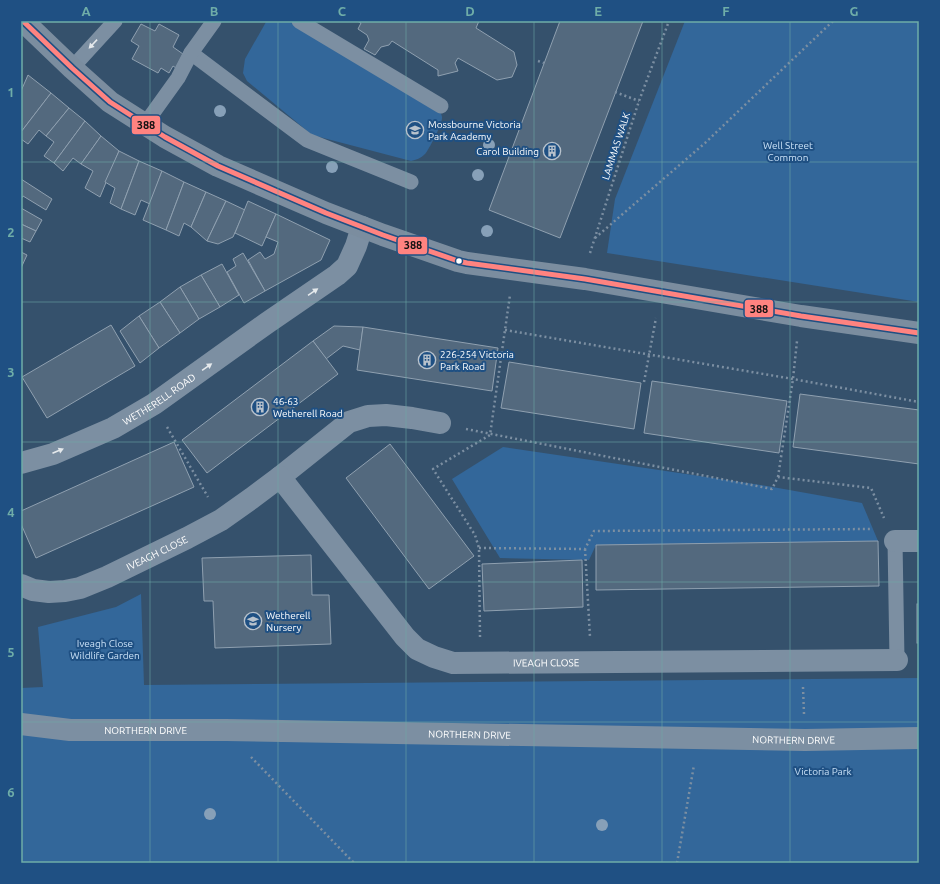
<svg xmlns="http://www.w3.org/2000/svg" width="940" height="884" font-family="Ubuntu,sans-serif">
<rect width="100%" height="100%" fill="#35516c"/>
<!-- green -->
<g fill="#33679a">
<path d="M 269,21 L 288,21 L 433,105 C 437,108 441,111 442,117 C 443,123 429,149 425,154 C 421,158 416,160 411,161 L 312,135 L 247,81 L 243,73 L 245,59 L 266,22 Z"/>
<polygon points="685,21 919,21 919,302 607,253 615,199"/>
<polygon points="503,447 767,486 862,503 878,541 596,545 589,560 500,558 452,479"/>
<polygon points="141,594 144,685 919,678 919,863 21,863 21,688 43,687 38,627 116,607"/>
</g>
<!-- building -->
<g fill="#53697e" stroke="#8fa0b0">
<polygon points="357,21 479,21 476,28 514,52 517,65 512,77 497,80 458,58 455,63 458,71 438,76 438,70 392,41 389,45 381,47 375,55 364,49 369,40 367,35 358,29 361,23"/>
<polygon points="560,21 643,21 560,238 489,210"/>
<polygon points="141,24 155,31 159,24 179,35 173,47 183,54 176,68 173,66 169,73 161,68 158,73 132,59 139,46 131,41"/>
<polygon points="28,75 51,93 21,132 21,91"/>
<polygon points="51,93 69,108 46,136 39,130 28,144 21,139 21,132"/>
<polygon points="69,108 85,121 54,163 44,156 54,142 46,136"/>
<polygon points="85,121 101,136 81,164 73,158 63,171 54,163"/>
<polygon points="101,136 119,151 100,197 85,188 93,171 81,164"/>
<polygon points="119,151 139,161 121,209 110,203 115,188 105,182"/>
<polygon points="139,161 162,171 150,204 141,200 135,215 121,209"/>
<polygon points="162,171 184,182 166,230 143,220"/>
<polygon points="21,179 52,199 46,210 23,196 21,199"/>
<polygon points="184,182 206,192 191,227 184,223 179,236 166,230"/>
<polygon points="206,192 226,201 207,241 191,227"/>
<polygon points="226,201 245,210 233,237 218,244 207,241"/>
<polygon points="248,201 276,214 262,246 235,233"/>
<polygon points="21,208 42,220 36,231 21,224"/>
<polygon points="276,214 330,240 321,260 265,291 248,260 260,252 265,259 274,254 278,242 266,237"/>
<polygon points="21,224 36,231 30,242 21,238"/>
<polygon points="21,252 27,255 21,268"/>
<polygon points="243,253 265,291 244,303 227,272 236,266 233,259"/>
<polygon points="222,264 239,295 220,307 201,275"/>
<polygon points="201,275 220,307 199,319 180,287"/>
<polygon points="180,287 199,319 180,333 160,302"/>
<polygon points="160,302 180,333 159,348 139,316"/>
<polygon points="139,316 159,348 140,363 120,331"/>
<polygon points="111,325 135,366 47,418 22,377"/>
<polygon points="334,326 363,327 360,350 343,346 326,359 313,341"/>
<polygon points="363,327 498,348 492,391 357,370"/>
<polygon points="313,341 338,374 207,473 182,440"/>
<polygon points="509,362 641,383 634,429 501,408"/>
<polygon points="652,381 787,401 779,453 644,433"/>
<polygon points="800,394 919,410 919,464 793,447"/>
<polygon points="174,442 194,487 36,558 21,524 21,511"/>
<polygon points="390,444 474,556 429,589 346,478"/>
<polygon points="878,541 879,586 596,590 596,545"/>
<polygon points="311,555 312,595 329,595 331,644 215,648 213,601 204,601 202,558"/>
<polygon points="582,560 583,607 484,611 482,564"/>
<rect x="917" y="604" width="2" height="39"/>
</g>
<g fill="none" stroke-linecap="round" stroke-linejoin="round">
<!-- path -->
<g stroke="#7c8fa2" stroke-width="2.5" stroke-dasharray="2 3" stroke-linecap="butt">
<polyline points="538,61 544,63"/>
<polyline points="615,92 639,101"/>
<polyline points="595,238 705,143 833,21"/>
<polyline points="590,253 639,101 669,21"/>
<polyline points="505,330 793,379 919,402"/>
<polyline points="644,382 656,318"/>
<polyline points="167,427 208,497"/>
<polyline points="466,429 772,489 778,477 871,488 884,518"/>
<polyline points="778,477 793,379 797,341"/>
<polyline points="479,548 585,549 594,531 871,529"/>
<polyline points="585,549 590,637"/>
<polyline points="480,637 479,548 475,535 433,469 490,435 510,295"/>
<polyline points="803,687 804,714"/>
<polyline points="251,757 354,863"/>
<polyline points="677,863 694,765"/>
</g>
<!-- service -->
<g stroke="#7c8fa2" stroke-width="15">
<polyline points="299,21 441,106"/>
<polyline points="191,53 307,140 411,182"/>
<polyline points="72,68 115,21"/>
<polyline points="145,124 178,78 191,53 214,21"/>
<polyline points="895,541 897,660"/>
</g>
<!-- pedestrian -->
<path stroke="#7c8fa2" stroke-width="22" id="s1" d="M 21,724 L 70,730 L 226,730 L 805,740 L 919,738"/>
<!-- minor -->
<g stroke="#7c8fa2" stroke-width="22">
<path id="s2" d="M 21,463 L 53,454 L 113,428 L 154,404 L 267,323 L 337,275 L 347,266 L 356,246 L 362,227"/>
<polyline points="280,477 349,422 368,416 386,415 412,418 440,423"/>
<polyline points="895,541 919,541"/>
<path id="s3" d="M 21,585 L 33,590 L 49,592 L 65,591 L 80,588 L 107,577 L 187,538 L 221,520 L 252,498 L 280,477 L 405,637 L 417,649 L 434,657 L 453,663 L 897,660"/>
</g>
<!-- primary -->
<polyline stroke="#7b8d9f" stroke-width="22" points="23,21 72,68 110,102 165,137 218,166 326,213 383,235 458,261 467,263 585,279 801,316 919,333"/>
<defs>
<polyline id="bus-1" points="23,21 72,68 110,102 165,137 218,166 326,213 383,235 458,261 467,263 585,279 801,316 919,333"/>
</defs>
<!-- bus-1 casing -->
<use href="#bus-1" stroke="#1f5083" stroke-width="8"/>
<!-- bus-1 -->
<use href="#bus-1" stroke="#ff8380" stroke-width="5"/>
</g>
<!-- trees -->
<g fill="#87a0b8">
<circle cx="220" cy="111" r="6"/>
<circle cx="489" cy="145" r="6"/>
<circle cx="332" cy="167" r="6"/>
<circle cx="478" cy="175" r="6"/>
<circle cx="487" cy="231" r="6"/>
<circle cx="210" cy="814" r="6"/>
<circle cx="602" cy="825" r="6"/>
</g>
<!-- one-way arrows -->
<defs><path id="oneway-solid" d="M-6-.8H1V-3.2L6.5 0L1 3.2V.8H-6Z"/></defs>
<g fill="#e5e9ec">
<use href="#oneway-solid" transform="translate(93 44) rotate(133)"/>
<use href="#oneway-solid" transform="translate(313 292) rotate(-34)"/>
<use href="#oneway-solid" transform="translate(207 367) rotate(-35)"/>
<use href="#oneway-solid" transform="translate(58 451) rotate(-23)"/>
</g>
<!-- grid -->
<path fill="none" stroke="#6fada8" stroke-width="1" stroke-opacity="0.55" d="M 150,21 L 150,863M 278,21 L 278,863M 406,21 L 406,863M 534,21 L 534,863M 662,21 L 662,863M 790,21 L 790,863M 21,162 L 919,162M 21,302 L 919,302M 21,442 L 919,442M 21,582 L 919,582M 21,722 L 919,722"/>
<!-- icons -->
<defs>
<symbol id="school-ring" viewBox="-11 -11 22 22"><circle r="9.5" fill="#1f5083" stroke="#b8c2cc" stroke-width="1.5"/><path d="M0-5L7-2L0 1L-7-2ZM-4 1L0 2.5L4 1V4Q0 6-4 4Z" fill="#b8c2cc"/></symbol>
<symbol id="building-ring" viewBox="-11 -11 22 22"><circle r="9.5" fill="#1f5083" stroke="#b8c2cc" stroke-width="1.5"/><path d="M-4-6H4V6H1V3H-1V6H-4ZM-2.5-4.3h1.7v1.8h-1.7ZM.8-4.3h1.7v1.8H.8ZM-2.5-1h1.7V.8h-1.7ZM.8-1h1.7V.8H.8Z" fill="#b8c2cc"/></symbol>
</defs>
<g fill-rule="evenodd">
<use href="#school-ring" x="405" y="120" width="20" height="20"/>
<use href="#building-ring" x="542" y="141" width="20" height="20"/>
<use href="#building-ring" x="417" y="350" width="20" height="20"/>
<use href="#building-ring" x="250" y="397" width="20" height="20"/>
<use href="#school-ring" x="243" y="611" width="20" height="20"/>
</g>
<!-- markers -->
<circle fill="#fff" stroke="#1f5083" stroke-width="1.5" cx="459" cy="261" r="3.5"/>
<g text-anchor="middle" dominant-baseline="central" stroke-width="4" stroke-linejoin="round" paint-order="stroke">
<!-- poi labels -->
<g font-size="10" fill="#fff" stroke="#1f5083" text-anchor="start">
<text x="428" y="124">Mossbourne Victoria<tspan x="428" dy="12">Park Academy</tspan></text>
<text x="539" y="151" text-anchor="end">Carol Building</text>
<text x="440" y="354">226-254 Victoria<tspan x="440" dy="12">Park Road</tspan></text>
<text x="273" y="401">46-63<tspan x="273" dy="12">Wetherell Road</tspan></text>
<text x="266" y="615">Wetherell<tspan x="266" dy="12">Nursery</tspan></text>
</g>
<!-- park labels -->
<g font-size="10" fill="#cae1f7" stroke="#1f5083">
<text x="788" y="145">Well Street<tspan x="788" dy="12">Common</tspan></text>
<text x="105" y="643">Iveagh Close<tspan x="105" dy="12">Wildlife Garden</tspan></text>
<text x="823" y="771">Victoria Park</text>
</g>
<!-- street labels -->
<g font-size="10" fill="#fff" stroke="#1f5083">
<text transform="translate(616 146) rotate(-72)">LAMMAS WALK</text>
<text stroke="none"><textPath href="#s2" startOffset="153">WETHERELL ROAD</textPath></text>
<text stroke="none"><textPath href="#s3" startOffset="145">IVEAGH CLOSE</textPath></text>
<text stroke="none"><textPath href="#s3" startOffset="642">IVEAGH CLOSE</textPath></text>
<text stroke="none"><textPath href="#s1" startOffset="125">NORTHERN DRIVE</textPath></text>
<text stroke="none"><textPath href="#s1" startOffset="449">NORTHERN DRIVE</textPath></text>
<text stroke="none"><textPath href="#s1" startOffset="773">NORTHERN DRIVE</textPath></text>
</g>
</g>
<g stroke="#1f5083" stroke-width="1.5">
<rect x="131" y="115" width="30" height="20" rx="4" fill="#ff8380"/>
<rect x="397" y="236" width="31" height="19" rx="4" fill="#ff8380"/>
<rect x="744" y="299" width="30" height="19" rx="4" fill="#ff8380"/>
</g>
<g font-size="11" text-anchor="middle" font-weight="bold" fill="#111">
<text x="146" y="129">388</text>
<text x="413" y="249">388</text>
<text x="759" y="313">388</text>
</g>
<!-- border -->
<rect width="940" height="884" fill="none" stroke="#1f5083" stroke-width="44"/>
<rect x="22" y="22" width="896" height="840" fill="none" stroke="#6fada8" stroke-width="1.5"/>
<g font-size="13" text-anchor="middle" font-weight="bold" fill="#6fada8">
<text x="86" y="16">A</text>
<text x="214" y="16">B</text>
<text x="342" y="16">C</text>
<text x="470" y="16">D</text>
<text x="598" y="16">E</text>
<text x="726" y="16">F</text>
<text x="854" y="16">G</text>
<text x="11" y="97">1</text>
<text x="11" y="237">2</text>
<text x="11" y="377">3</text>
<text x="11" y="517">4</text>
<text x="11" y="657">5</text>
<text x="11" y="797">6</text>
</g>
</svg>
